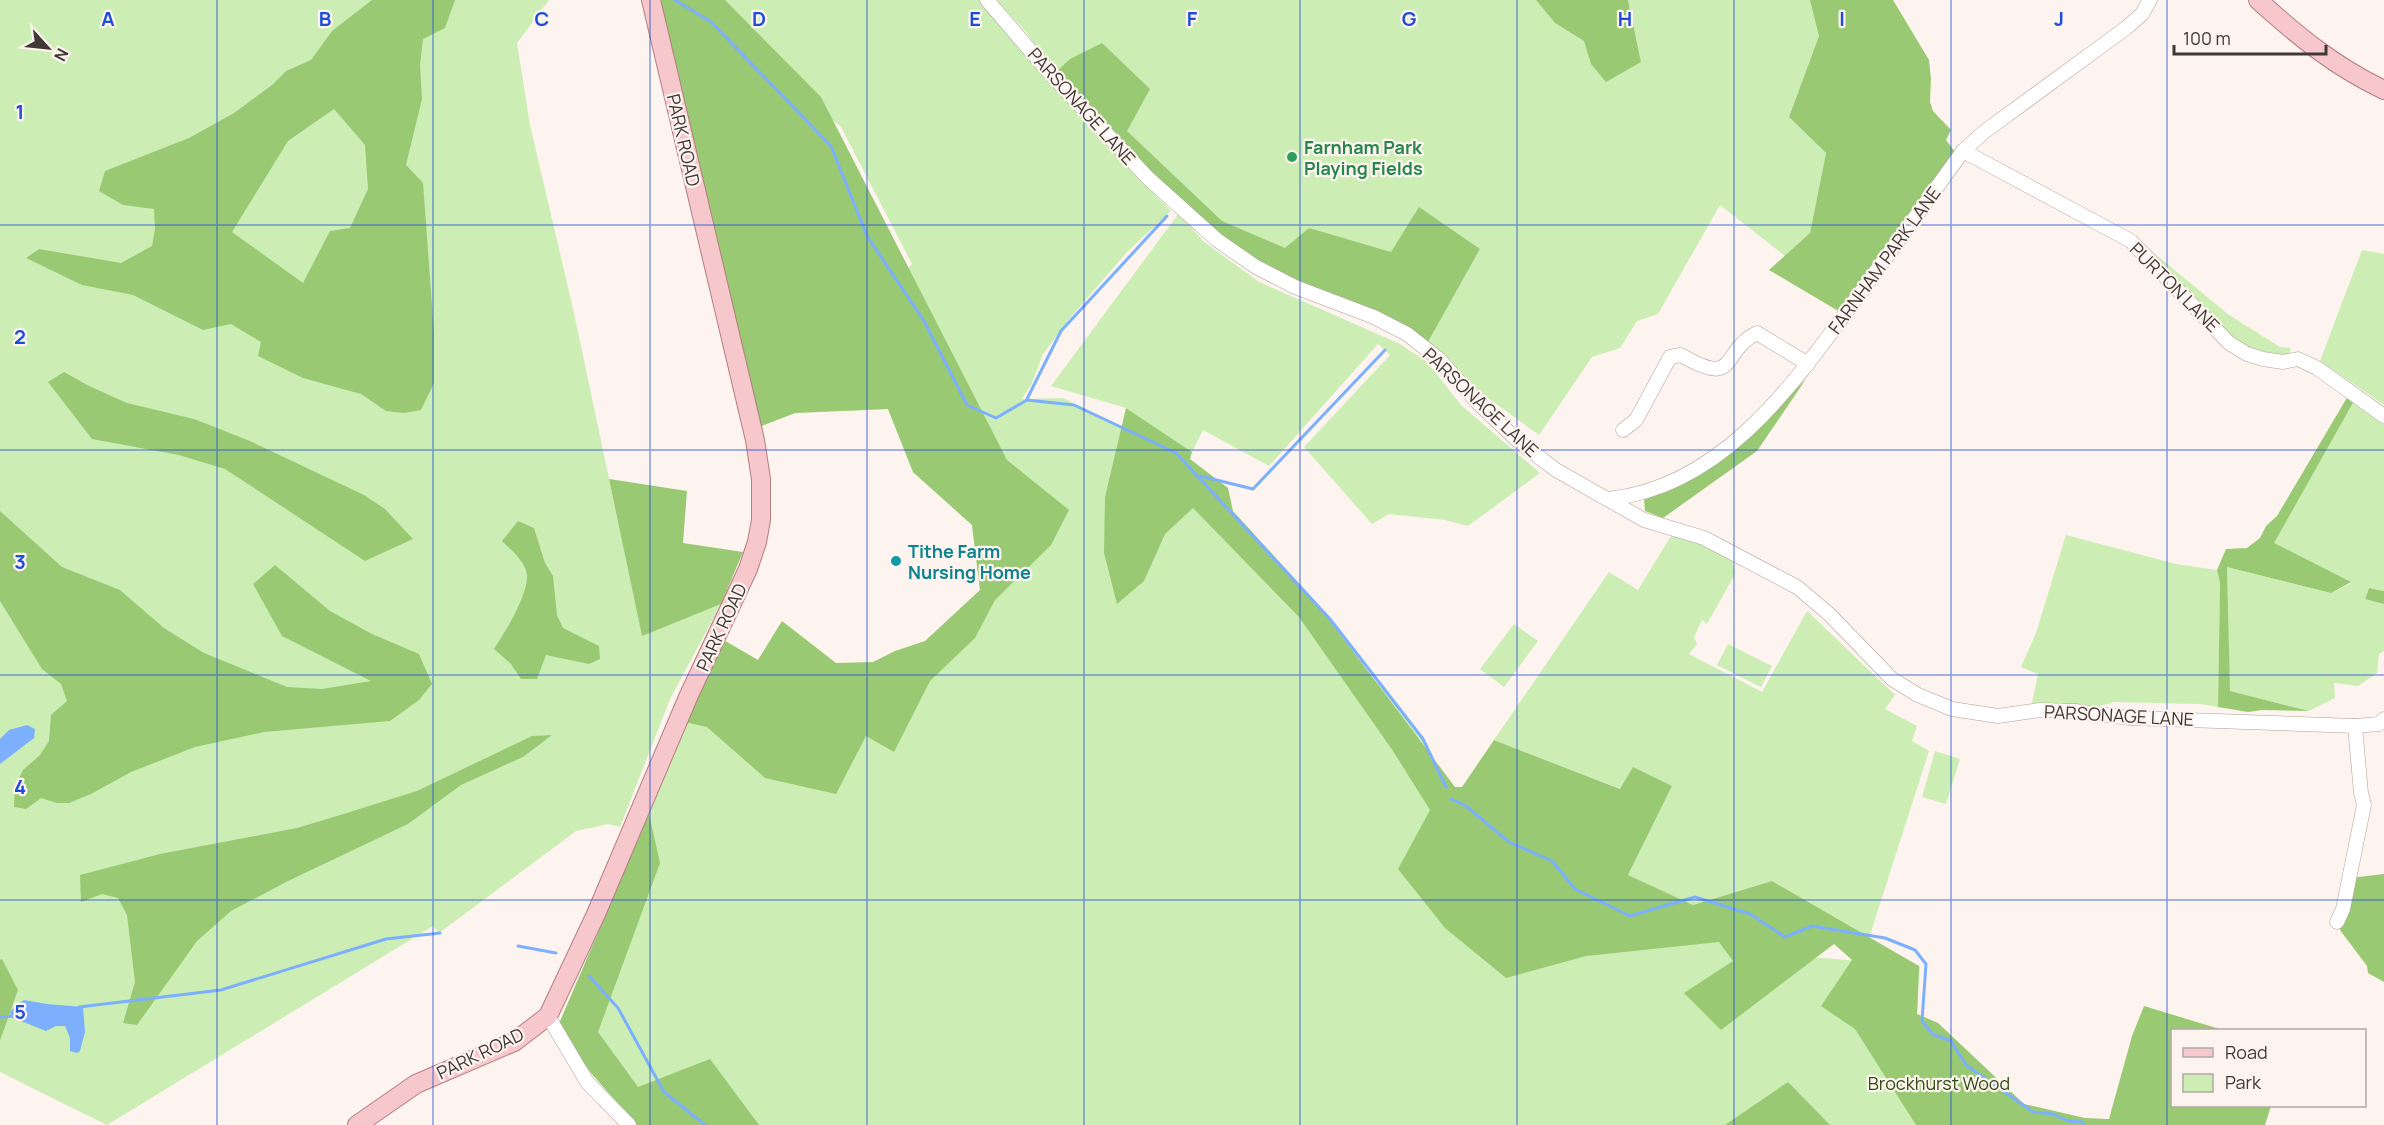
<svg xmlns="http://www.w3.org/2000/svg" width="2384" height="1125" font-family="Manrope,sans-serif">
<rect width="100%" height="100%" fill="#fdf3ef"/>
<!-- green -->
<g fill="#cceeb4">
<polygon points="0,0 549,0 517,43 530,125 574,313 642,635 721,604 670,699 620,827 608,824 576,831 439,933 433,926 107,1125 0,1072 0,1041 18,990 2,960 0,960"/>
<polygon points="704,0 979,0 1014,37 1093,131 1171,211 1128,251 1070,318 1043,354 1032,383 1022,399 1063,398 1179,453 1315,606 1376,682 1382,685 1422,738 1444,791 1798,956 1920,966 1917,1014 1938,1023 2016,1125 647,1125 558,1026 649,814 685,722 901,675 947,628 980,590 972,525 913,472 888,409 795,413 759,427 756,413 912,264 841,127 816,106"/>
<polygon points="996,0 1536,0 1555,23 1585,41 1591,64 1641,62 1628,0 1845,0 1819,36 1789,117 1826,153 1810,233 1785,256 1720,205 1658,314 1637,321 1620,348 1592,357 1539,435 1481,393 1428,342 1480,249 1383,290 1255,256 1055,73 1026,32"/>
<polygon points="1179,213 1203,241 1259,282 1400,344 1427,362 1461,405 1540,473 1468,526 1445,520 1389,514 1372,524 1304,447 1390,355 1378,344 1269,466 1203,430 1192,452 1126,408 1051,386"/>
<polygon points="2148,248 2229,315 2280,347 2291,348 2288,358 2247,351 2160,263"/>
<polygon points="2362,250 2384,254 2384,405 2320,361"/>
<polygon points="2354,401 2384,424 2384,591 2369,588 2365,599 2384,604 2384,651 2379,654 2377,673 2358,686 2334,683 2335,698 2309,711 2229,691 2227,567 2331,593 2351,583 2273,543"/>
<path d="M 2066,535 L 2176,564 L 2217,570 L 2220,583 L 2218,707 L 2201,704 L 2113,702 C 2089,712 2057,704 2032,703 L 2038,674 L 2021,667 L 2036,633 Z"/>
<polygon points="1671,536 1692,540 1732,558 1735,574 1707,624 1702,620 1694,637 1697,644 1689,654 1762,692 1807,611 1895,695 1885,709 1917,726 1912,741 1929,751 1869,938 1772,881 1693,905 1628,875 1672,786 1621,789 1494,740 1609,572 1638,590"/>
<polygon points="1514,624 1538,641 1504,687 1480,669"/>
<polygon points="1728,644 1772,666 1761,687 1717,665"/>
<polygon points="1935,751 1960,759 1946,804 1922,797"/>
</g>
<!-- forest -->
<g fill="#99c973" fill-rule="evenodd">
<path d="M 372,0 L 455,0 L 445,28 L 423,39 L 420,65 L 422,99 L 406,165 L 423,183 L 434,332 L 434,383 L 421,410 L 404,413 L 386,411 L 361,394 L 303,378 L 258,356 L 261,342 L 231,324 L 203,330 L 133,295 L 82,285 L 26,258 L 39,249 L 121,263 L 152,246 L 155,229 L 154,209 L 123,205 L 99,191 L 105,171 L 189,138 L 234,113 L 272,85 L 286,71 L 311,60 L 332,31 ZM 334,109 L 365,145 L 368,189 L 350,228 L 330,231 L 303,283 L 232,232 L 288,141 Z"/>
<polygon points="656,0 725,0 821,97 1007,460 1069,510 1051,545 995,600 975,638 930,681 894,752 866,736 836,794 765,778 707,727 685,722 722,639 758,660 782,621 836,663 873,662 895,651 925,641 980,590 972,525 913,472 888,409 795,413 759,427"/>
<polygon points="1536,0 1628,0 1641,62 1606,82 1591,64 1584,41 1555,23"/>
<polygon points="1810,0 1893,0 1929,60 1931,79 1930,102 1933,111 1951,130 1946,140 1955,152 1840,312 1769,270 1810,233 1826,153 1789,117 1819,36"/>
<polygon points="1102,43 1150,89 1127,131 1222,221 1285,248 1309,228 1391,252 1419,207 1480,249 1428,342 1394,320 1266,267 1221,238 1158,182 1055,73 1070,59"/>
<polygon points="64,372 89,386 127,403 194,419 250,441 364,495 385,509 413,539 365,561 225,469 179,455 92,439 48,382"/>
<path d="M 1806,379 L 1757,451 L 1663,518 L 1645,511 L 1644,499 C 1706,482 1762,424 1806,379 Z"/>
<polygon points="2348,396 2354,401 2274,543 2351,582 2331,593 2227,567 2230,691 2309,711 2262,710 2248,712 2218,707 2220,583 2217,570 2226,549 2247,548 2260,538 2266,526 2277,516"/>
<polygon points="1126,408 1192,452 1190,459 1228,488 1233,511 1316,602 1455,787 1462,787 1494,740 1620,789 1633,767 1672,786 1628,875 1693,905 1772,881 1919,966 1917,1014 1938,1023 2024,1104 2085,1118 2109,1119 2132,1036 2144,1006 2223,1030 2172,1030 2172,1106 2271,1106 2265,1125 1916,1125 1855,1029 1821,1006 1852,960 1834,944 1721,1030 1684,993 1733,961 1719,942 1586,956 1506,978 1445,928 1398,869 1430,810 1393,751 1299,617 1193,508 1165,534 1144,581 1117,604 1104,553 1105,497"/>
<polygon points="609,479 687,491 683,543 743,552 721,604 642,636"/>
<polygon points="0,511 62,567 120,590 164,628 204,653 287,687 322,689 371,681 282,636 253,584 275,565 330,611 372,634 419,654 432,684 419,700 390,721 264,732 195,747 131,772 91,794 69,803 57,803 41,798 26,809 14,807 15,786 23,770 40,755 49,741 51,715 67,701 61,684 42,669 0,601"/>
<path d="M 518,521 L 534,528 L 545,563 L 553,576 L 557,615 L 563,628 L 599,646 L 600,659 L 589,664 L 546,655 L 537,679 L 521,679 L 511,664 L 494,649 C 505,632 528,596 527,575 C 526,562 511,550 502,541 Z"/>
<polygon points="2369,588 2384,591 2384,604 2365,599"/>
<polygon points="552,735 523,757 461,785 408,824 288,881 231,911 197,941 137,1025 123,1023 135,982 127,915 118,898 102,894 81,902 80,875 160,854 297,828 337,816 417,791 532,736"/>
<polygon points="649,814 660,863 598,1032 638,1087 710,1059 759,1125 637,1125 591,1073 558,1026"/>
<polygon points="2384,874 2384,982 2368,973 2367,966 2340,930 2350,878"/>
<polygon points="2,959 18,990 0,1041 0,960"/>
<polygon points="1788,1082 1830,1125 1725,1125"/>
</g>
<!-- water -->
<g fill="#7cb0fe">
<polygon points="27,725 35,729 34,738 0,764 0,739 9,730"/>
<polygon points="24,1000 47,1004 83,1007 85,1032 80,1051 77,1053 70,1051 70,1038 65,1026 56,1026 46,1031 11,1017 10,1012 15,1006"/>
</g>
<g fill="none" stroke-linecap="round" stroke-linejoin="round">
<!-- stream -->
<g stroke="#7cb0fe" stroke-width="3">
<polyline points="675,0 711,22 831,146 867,236 924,321 967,405 996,418 1027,400 1074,405 1176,453 1330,619 1423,739 1446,787"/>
<polyline points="1027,399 1061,331 1167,216"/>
<polyline points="1200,476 1253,489 1385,350"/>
<polyline points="1451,799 1466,806 1509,842 1552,861 1575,889 1630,916 1695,897 1750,914 1785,937 1812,926 1885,938 1915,950 1926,964 1922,1021 1932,1034 1951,1041 1966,1065 2033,1112 2053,1114 2068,1121 2082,1122 2084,1125"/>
<polyline points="518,946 556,953"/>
<polyline points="589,976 618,1008 664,1092 705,1125"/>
<polyline points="79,1007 221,990 386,939 440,933"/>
<polyline points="0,1017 14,1016"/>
</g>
<defs>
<g id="minor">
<polyline points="987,0 1047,70 1148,178 1217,240 1256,267 1295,287 1374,317 1407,334 1439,359 1477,402 1518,441 1556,470 1644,520 1704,538 1797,587 1829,614 1892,679 1918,695 1952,709 1998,716 2040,710 2075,711 2130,718 2355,726 2379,724 2384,719"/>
<polyline points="1963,151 2131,241 2229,343 2247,354 2263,359 2283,362 2298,359 2317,368 2384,416"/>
<path d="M 1623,430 L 1636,420 L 1670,357 L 1681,355 C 1739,389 1720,351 1757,333 L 1808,364"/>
<path d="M 1608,499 C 1725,487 1797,379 1861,292 C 1895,245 1929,198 1963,151 L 1984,132 L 2126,28 L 2142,14 L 2150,0"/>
<polyline points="2337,922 2343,909 2364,805 2361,793 2355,726"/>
<polyline points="548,1016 587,1082 629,1125"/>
</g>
<g id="major">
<path d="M 2258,0 C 2299,37 2334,66 2384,90"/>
<polyline points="357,1125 416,1084 514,1042 548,1016 596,914 689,695 748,569 757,542 761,520 761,479 755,440 651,0"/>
</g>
</defs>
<!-- minor casing -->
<use href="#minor" stroke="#afa09a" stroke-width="15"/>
<!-- major casing -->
<use href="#major" stroke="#b37e81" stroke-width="20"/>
<!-- minor -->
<use href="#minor" stroke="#fff" stroke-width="14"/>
<!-- major -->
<use href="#major" stroke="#f7c8cb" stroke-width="18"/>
</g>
<!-- grid -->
<path fill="none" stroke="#1d4ed8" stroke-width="1.5" stroke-opacity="0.55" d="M 217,0 L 217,1125M 433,0 L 433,1125M 650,0 L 650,1125M 867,0 L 867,1125M 1084,0 L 1084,1125M 1300,0 L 1300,1125M 1517,0 L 1517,1125M 1734,0 L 1734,1125M 1951,0 L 1951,1125M 2167,0 L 2167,1125M 0,225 L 2384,225M 0,450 L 2384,450M 0,675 L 2384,675M 0,900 L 2384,900"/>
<!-- markers -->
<circle fill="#2e9e5b" stroke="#fdf3ef" stroke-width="2" cx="1292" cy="157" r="6"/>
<circle fill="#0f9aa8" stroke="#fdf3ef" stroke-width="2" cx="896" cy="561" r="6"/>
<g text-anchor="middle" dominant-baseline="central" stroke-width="4.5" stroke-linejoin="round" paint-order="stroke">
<!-- street labels -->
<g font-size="18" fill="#3f3836" stroke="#fdf3ef">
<text transform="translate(1082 106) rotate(48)">PARSONAGE LANE</text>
<text transform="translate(684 140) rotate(77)">PARK ROAD</text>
<text transform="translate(1884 260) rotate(-54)">FARNHAM PARK LANE</text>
<text transform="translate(2175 287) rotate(45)">PURTON LANE</text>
<text transform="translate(1481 402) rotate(43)">PARSONAGE LANE</text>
<text transform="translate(721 627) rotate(-65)">PARK ROAD</text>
<text transform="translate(2119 715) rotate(3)">PARSONAGE LANE</text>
<text transform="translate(480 1053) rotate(-26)">PARK ROAD</text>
</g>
<!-- leisure labels -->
<g font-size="18" font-weight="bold" fill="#27864d" stroke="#fdf3ef" text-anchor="start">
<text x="1304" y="147">Farnham Park<tspan x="1304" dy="21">Playing Fields</tspan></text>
</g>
<!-- culture labels -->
<g font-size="18" font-weight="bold" fill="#0d838f" stroke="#fdf3ef" text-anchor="start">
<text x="908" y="551">Tithe Farm<tspan x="908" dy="21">Nursing Home</tspan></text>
</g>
<!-- park labels -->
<g font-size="18" fill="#304e12" stroke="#fdf3ef">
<text x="1939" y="1083">Brockhurst Wood</text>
</g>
</g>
<g font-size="20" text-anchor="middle" font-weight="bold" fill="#1d4ed8" stroke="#fdf3ef" stroke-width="4.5" stroke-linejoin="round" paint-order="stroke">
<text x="108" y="26">A</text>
<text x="325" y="26">B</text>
<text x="542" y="26">C</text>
<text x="759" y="26">D</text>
<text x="975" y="26">E</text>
<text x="1192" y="26">F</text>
<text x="1409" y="26">G</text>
<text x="1625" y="26">H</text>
<text x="1842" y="26">I</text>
<text x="2059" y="26">J</text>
<text x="20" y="119">1</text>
<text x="20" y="344">2</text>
<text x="20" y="569">3</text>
<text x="20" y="794">4</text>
<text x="20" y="1019">5</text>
</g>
<!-- legend -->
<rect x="2171" y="1029" width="195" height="78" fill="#fdf3ef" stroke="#b1a8a5" stroke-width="1.5"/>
<rect x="2183" y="1048" width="30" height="9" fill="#f7c8cb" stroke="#b1a8a5" stroke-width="1.5"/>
<text x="2225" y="1059" font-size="18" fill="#3f3836">Road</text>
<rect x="2183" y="1074" width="30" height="18" fill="#cceeb4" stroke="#b1a8a5" stroke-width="1.5"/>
<text x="2225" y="1089" font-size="18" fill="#3f3836">Park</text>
<!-- north arrow -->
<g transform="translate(48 48) rotate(117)" stroke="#fdf3ef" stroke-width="4.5" paint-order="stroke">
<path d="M0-4.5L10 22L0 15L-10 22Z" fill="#3f3836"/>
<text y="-9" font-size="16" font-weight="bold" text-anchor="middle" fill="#3f3836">N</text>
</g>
<!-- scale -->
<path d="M2174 45v9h152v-9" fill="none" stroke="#3f3836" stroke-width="3"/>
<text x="2183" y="45" font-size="18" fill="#3f3836" stroke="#fdf3ef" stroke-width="4.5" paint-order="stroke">100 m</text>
</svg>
